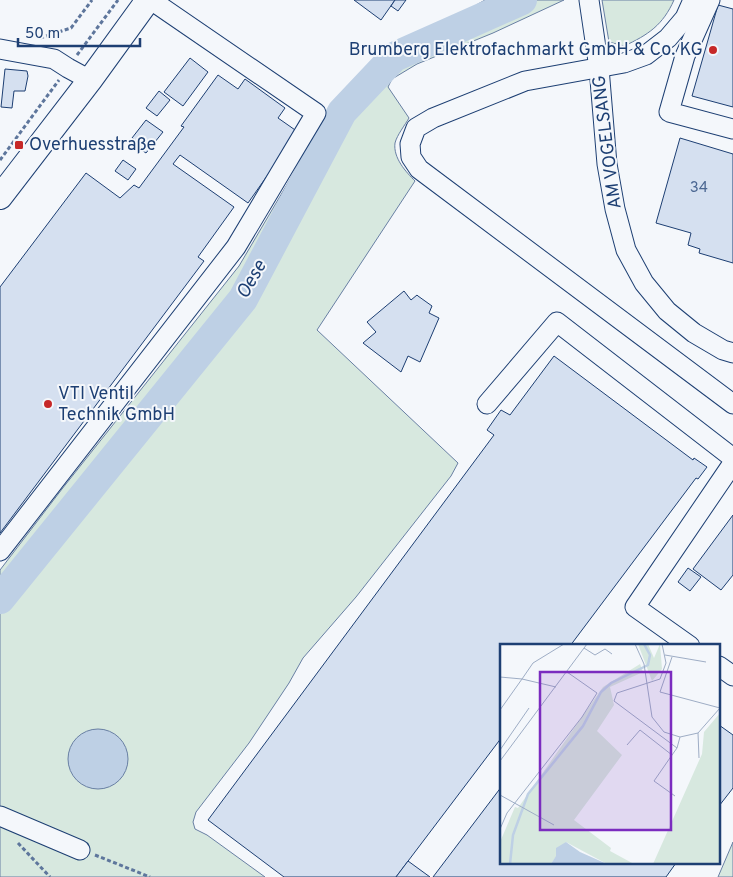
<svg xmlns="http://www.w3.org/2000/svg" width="733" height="877" font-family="Overpass,sans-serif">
<rect width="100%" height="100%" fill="#f4f7fb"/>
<!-- green -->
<g fill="#d7e8df" stroke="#687fa3">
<path d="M 485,0 L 564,0 L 493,33 L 417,64 L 392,79 L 388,87 L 409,118 C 405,125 397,135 395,143 C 393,158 406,172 415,181 L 317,330 L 458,463 L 451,476 L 356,597 L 303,658 L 289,683 L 249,743 L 196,812 L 193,822 L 195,829 L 207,835 L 265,877 L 0,877 L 0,570 L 62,489 L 239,266 L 332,108 L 353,81 L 378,56 L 415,36 L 447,22 Z"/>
<path d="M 602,0 L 674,0 C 663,25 648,35 624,46 L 609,42 Z"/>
<polygon points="733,842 733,877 718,877"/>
</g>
<!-- water -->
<circle fill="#bed0e5" stroke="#687fa3" cx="98" cy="759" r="30"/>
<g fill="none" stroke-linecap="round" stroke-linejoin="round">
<!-- river -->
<polyline stroke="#bed0e5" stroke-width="30" points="0,599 243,299 342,112 394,57 522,0"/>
</g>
<!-- building -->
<g fill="#d5e0f0" stroke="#1d3f73">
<polygon points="354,0 395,0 381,20"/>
<polygon points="395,0 406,0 398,11 391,6"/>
<polygon points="718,5 733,9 733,107 692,96"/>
<polygon points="190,58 208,72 183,106 164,92"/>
<polygon points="5,69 27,71 28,76 25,91 14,91 12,108 1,107"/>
<polygon points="218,75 238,89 245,79 285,108 278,118 298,132 248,203 180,155 173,164 234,207 198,257 204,261 0,533 0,287 86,173 120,198 134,185 139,188 184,127 181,126"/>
<polygon points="159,91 170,100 157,116 146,108"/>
<polygon points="146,120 163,132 146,153 137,147 140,143 132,138"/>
<polygon points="680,138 733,154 733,263 699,253 700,249 688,245 691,233 656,223"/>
<polygon points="123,160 136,169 128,180 115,171"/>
<polygon points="404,291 411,300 417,295 418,296 432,306 429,313 439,318 420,362 408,356 401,372 363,343 376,332 367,322"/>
<polygon points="554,356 693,460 694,458 707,467 698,479 696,478 570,646 502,646 502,737 396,877 284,877 208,820 494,435 487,430 501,410 510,415"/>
<polygon points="733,515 733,575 721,590 693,569"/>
<polygon points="688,568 701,577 690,591 678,582"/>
<polygon points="719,725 733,735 733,788 719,806"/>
<polygon points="502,786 502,863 676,863 666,877 433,877"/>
<polygon points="408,861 430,877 396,877"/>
</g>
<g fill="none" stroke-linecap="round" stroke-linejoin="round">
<defs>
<g id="minor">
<polyline points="589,0 599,68 607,164 615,209 626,250 644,283 667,311 694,333 723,350 733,353"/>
<polyline points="693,0 685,18 668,38 646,55 624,63 525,81 433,118 416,128 410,144 411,157 419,169 733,404"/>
<polyline points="710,0 685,56 669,112 733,129"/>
<polyline points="0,49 54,59 68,68 90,80"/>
<polyline points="487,404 557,322 733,458"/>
<polyline points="0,551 236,247 316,113 151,0"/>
<polyline points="690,646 635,607 733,463"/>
<polyline points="719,666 733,676"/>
<polyline points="0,816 80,850"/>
</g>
<polyline id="major" points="0,197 90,80 148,0"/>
</defs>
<!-- minor casing -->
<use href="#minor" stroke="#1d3f73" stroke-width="21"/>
<!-- major casing -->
<use href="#major" stroke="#1d3f73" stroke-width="26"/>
<!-- path -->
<g stroke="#5e769c" stroke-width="3" stroke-dasharray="4 2.5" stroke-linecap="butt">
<polyline points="40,38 71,28 92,0"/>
<polyline points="77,55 118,0"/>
<polyline points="0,160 59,80"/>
<polyline points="18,843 50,877"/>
<polyline points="95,855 150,877"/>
</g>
<!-- minor -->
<use href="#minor" stroke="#f4f7fb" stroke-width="19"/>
<!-- major -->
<use href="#major" stroke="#f4f7fb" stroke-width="24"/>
</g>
<!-- markers -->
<g fill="#c62828" stroke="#f4f7fb" stroke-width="2">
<circle cx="713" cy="50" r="5"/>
<rect x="14" y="140" width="10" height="10" rx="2.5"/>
<circle cx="48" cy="404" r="5"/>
</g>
<g text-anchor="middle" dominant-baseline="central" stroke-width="4" stroke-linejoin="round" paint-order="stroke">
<!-- number labels -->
<g font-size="15" fill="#4b6792">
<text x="699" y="188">34</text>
</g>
<!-- poi labels -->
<g font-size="18" fill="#1d3f73" stroke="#f4f7fb" text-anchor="start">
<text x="703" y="50" text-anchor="end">Brumberg Elektrofachmarkt GmbH &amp; Co. KG</text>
<text x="29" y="145">Overhuesstraße</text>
<text x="58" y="394">VTI Ventil<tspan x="58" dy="21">Technik GmbH</tspan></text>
</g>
<!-- street labels -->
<g font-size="18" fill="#1d3f73" stroke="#f4f7fb">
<text transform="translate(608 142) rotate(-97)">AM VOGELSANG</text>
</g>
<!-- water labels -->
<g font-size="19" font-style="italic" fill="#1d3f73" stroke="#f4f7fb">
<text transform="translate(252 280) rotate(-60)">Oese</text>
</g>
</g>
<!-- overview -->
<g transform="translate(500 644)">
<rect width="220" height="220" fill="#f4f7fb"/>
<path d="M 138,0 L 148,0 L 154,14 L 160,0 L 162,25 L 152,37 ZM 140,20 L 143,28 L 110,43 L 114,61 L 97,87 L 122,111 L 74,176 L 111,204 L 110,207 L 134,220 L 107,220 L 66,198 L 51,220 L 0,220 L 0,198 L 15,163 L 18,164 L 103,43 ZM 220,69 L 220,220 L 153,220 L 202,110 L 204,88 Z" fill="#d7e8df"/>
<path d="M 66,198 L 80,208 L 107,220 L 51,220 L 56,212 L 56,204 Z" fill="#bed0e5"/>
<path fill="none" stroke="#bed0e5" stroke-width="2.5" d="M 10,220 L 13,191 L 28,150 L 83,82 L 101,48 L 111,39 L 148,21 L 150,11 L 144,0"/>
<path fill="none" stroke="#9eadc5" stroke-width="1" d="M 135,0 L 144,20 L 152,73 L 164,88 L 180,93 L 198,89 L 220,64M 162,0 L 166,19 L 160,35 L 117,49 L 114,57 L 177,104 L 180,93M 84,4 L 95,11 L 105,5 L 112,10M 165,11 L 206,18M 172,13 L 160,48 L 220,64M 0,33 L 22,35 L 33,19 L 64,0M 0,66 L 22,35 L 56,43M 198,89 L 199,114M 127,101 L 140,86 L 172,111 L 177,104M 0,106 L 29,64M 172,111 L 154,137 L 175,152M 0,117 L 87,0M 0,151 L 54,181M 0,185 L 7,169 L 82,73 L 97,49 L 67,28"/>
<path fill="#7b2cbf" fill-opacity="0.15" stroke="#7b2cbf" stroke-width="2.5" d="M 40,28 L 171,28 L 171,186 L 40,186 Z"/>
<rect width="220" height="220" fill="none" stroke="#1d3f73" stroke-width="2.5"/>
</g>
<!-- scale -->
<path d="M18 38v8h122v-8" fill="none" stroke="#1d3f73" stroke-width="2.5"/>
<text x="25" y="38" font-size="15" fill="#1d3f73" stroke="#f4f7fb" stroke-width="4" paint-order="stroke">50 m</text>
</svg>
